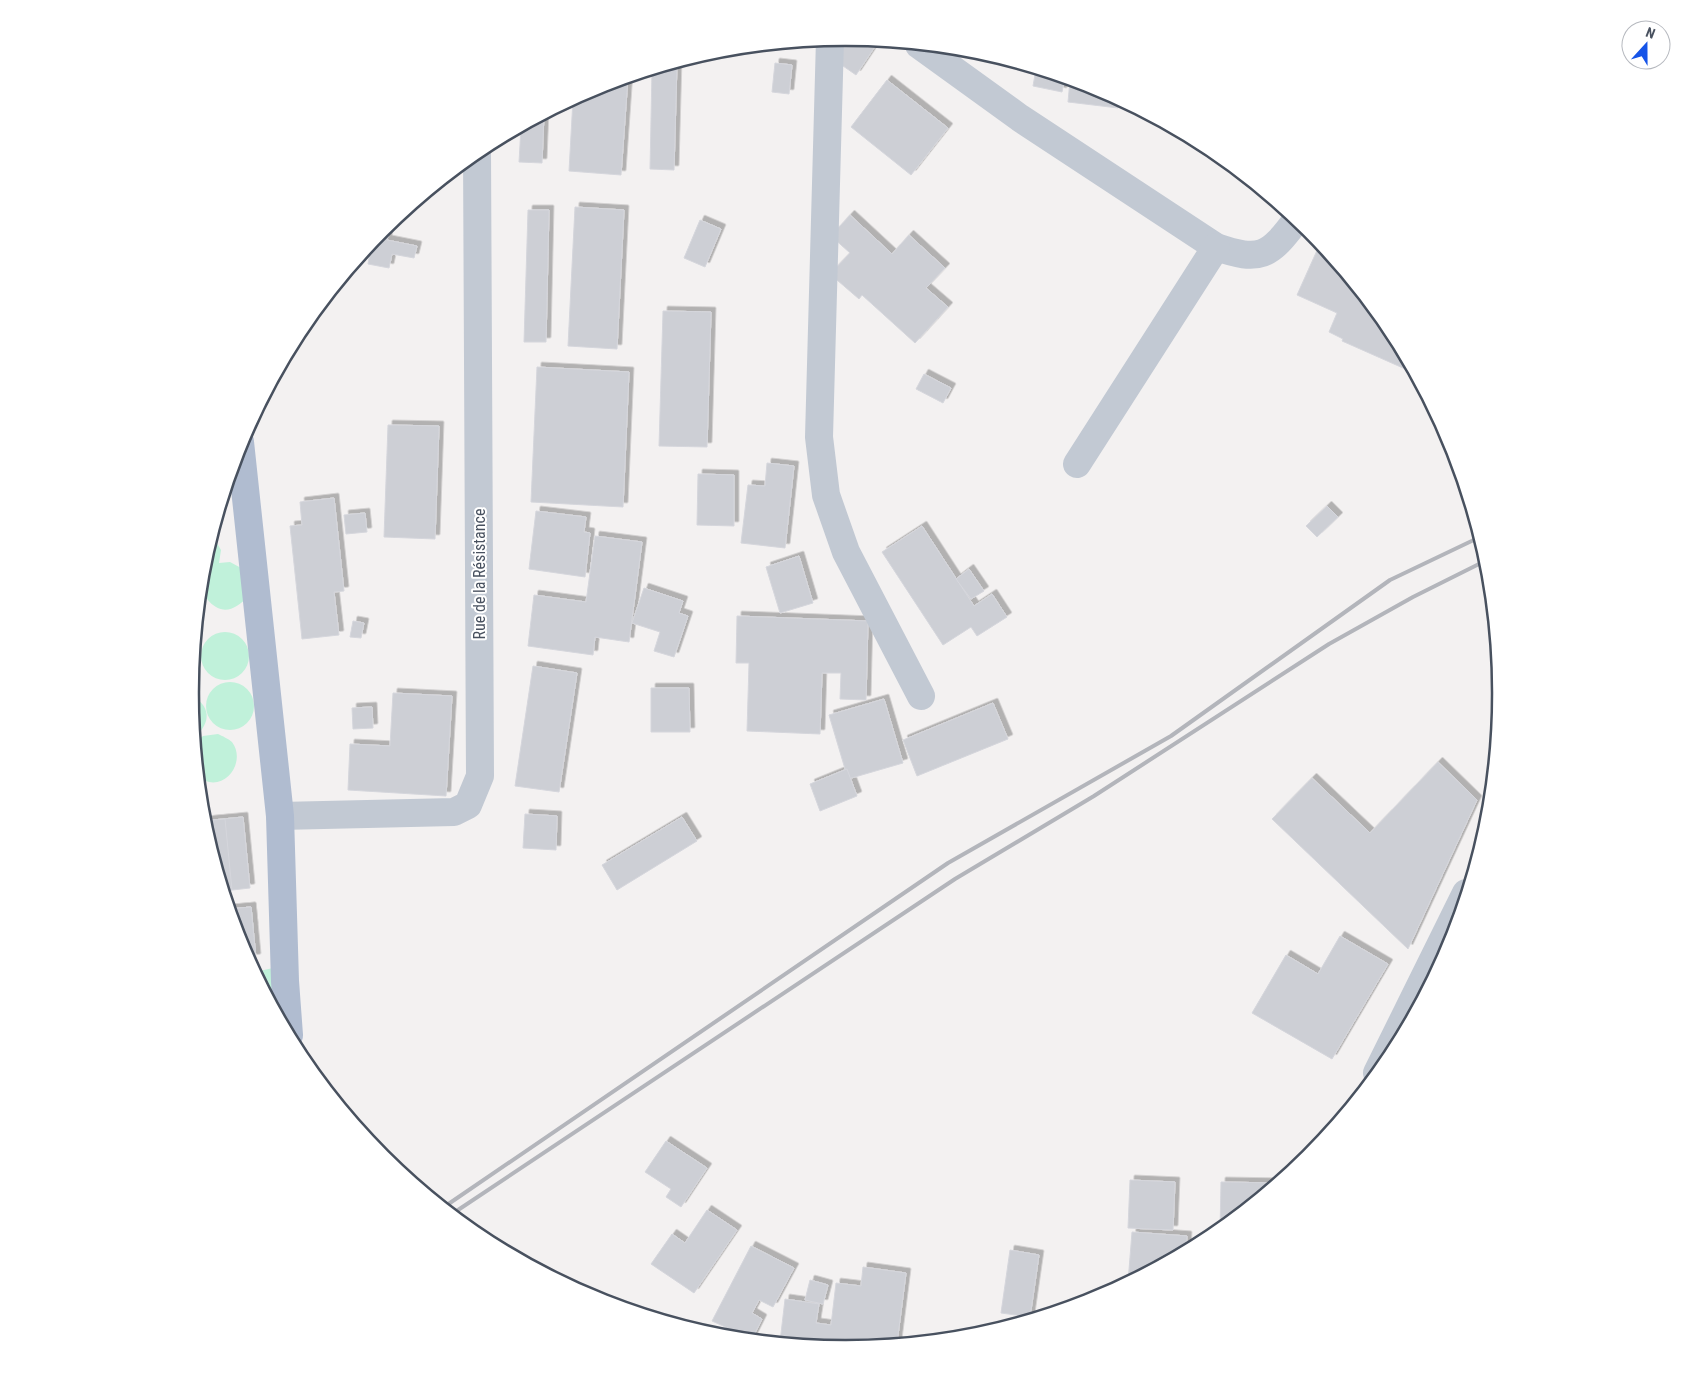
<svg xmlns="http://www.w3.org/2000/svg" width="1691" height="1386" font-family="'Roboto Condensed',sans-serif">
<defs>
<filter id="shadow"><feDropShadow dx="4.5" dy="-4.5" stdDeviation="0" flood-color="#0004"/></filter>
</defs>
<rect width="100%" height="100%" fill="#f3f1f1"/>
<!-- green -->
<g fill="#c0f1da">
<path d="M 212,535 L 221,550 L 219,563 L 230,562 L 243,569 L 247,598 C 238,606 228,614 216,607 C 191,592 205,558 212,535 Z"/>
<circle cx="225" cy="656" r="24"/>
<circle cx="230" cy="706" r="24"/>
<path d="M 190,694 C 211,706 212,722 194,738 Z"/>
<path d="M 218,734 C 222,736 229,739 232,742 C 245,759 230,786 209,782 C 205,781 201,778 198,776 L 195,743 L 203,736 Z"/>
<polygon points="273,968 278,1014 255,972"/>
</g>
<!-- building -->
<g fill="#cdcfd5" stroke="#d5d6dc" filter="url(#shadow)">
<polygon points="848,38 868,40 876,45 856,75 833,59"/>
<polygon points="677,63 674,170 650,169 652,70"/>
<polygon points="775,63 792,65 789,94 772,92"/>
<polygon points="1036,69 1065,78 1062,92 1033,86"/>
<polygon points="628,77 621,175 569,171 573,99 595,87"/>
<polygon points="887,80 948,128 911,175 851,127"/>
<polygon points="1070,80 1097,88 1119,100 1118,108 1068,102"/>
<polygon points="544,114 542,163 519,162 521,127"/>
<polygon points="575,207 624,210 617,349 568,346"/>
<polygon points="528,210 549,210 546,342 524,342"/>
<polygon points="850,215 892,254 909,235 945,268 926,288 948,307 915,343 862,295 859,299 830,274 850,253 831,236"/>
<polygon points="700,220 721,229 705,267 684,258"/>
<polygon points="391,222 387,240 417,246 414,258 392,254 389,268 368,264 371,246 369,245"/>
<polygon points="1319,246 1324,248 1391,329 1412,372 1342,341 1343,339 1329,332 1337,313 1297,295"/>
<polygon points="663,311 711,312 707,447 659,446"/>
<polygon points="537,367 629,372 623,507 531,502"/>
<polygon points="924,374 951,388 943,403 916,389"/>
<polygon points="388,425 439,426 435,539 384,537"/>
<polygon points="767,463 794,466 785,548 741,543 748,485 765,486"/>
<polygon points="698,474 734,475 734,526 697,525"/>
<polygon points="334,498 344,591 334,592 339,635 302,639 290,526 302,525 300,502"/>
<polygon points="1327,506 1338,517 1317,537 1306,526"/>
<polygon points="536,511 586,517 584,532 590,533 585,577 529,569"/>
<polygon points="365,513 367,532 346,534 344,515"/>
<polygon points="922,526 974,606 992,594 1007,617 977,636 971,627 943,645 882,552"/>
<polygon points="595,536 642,542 629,642 595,637 593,655 528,646 534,595 586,602"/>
<polygon points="799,556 813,603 780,613 766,567"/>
<polygon points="969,569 984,591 971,599 956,579"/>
<polygon points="644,588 683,601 679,613 688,616 674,657 654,651 660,632 632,623"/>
<polygon points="737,616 868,621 866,700 840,699 841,673 822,673 820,734 747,731 749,663 736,663"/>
<polygon points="353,621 364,623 361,638 350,637"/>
<polygon points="533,666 577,673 559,792 515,786"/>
<polygon points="651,688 689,688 690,732 651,732"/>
<polygon points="393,693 452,696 446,796 348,790 350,744 390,746"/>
<polygon points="884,699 903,763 848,779 829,715"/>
<polygon points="993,703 1008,739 917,776 903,740"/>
<polygon points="372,707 373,728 353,729 352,708"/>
<polygon points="1438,762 1477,800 1408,949 1272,819 1312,778 1370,833"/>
<polygon points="847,769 857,796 820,811 810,784"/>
<polygon points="525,814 557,816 556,850 523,848"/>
<polygon points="243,817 250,888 224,891 203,821"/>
<polygon points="682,817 697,841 617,890 602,865"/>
<polygon points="225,819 232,890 224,891 203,821"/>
<polygon points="251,907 253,928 236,929 237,934 229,909"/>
<polygon points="251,907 256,958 248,959 240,944 229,909"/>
<polygon points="1340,936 1388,964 1332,1059 1252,1013 1286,955 1318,974"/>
<polygon points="666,1141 707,1168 681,1207 666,1197 671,1189 645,1172"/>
<polygon points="1130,1180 1175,1182 1173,1230 1128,1228"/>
<polygon points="1221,1182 1277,1183 1220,1230"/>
<polygon points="707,1210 737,1230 694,1293 651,1264 672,1234 685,1243"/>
<polygon points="1132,1232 1187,1236 1186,1251 1128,1282"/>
<polygon points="751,1246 794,1268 773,1307 759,1300 752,1313 762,1319 752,1339 712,1321"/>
<polygon points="1010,1250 1039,1255 1030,1317 1001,1313"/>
<polygon points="863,1267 906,1273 897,1343 845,1348 780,1342 785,1299 819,1304 816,1323 831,1325 836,1283 861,1286"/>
<polygon points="810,1280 828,1285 823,1304 805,1300"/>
</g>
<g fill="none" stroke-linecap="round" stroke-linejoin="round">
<!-- minor -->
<g stroke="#c2c9d3" stroke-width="28">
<polyline points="830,39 819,437 826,495 846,552 921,696"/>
<path d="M 919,45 L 1020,118 L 1216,247 C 1260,262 1269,257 1297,219"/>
<polyline points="1077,464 1216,247"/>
<polyline points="280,816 454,812 468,805 480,776 477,151"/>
<polyline points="1377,1073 1466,893"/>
</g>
<!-- major -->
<polyline stroke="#b0bcd0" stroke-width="28" points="240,442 280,816 285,981 289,1035"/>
<!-- rail -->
<g stroke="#b3b5bb" stroke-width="4">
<polyline points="444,1207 948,863 1171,736 1390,580 1480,537"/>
<polyline points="452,1214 955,879 1094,796 1329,644 1413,597 1487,560"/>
</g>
</g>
<g text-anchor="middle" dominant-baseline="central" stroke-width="4" stroke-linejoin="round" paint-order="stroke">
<!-- street labels -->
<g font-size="16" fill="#48515f" stroke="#fff">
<text transform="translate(479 574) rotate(-90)">Rue de la Résistance</text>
</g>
</g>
<!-- crop -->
<path d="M0 0H1691V1386H0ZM845 46H846A646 646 0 0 1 1492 692V694A646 646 0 0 1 846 1340H845A646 646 0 0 1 199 694V692A646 646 0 0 1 845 46Z" fill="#fff" fill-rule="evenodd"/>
<path fill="none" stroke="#48515f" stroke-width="2.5" d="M845 46H846A646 646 0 0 1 1492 692V694A646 646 0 0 1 846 1340H845A646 646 0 0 1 199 694V692A646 646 0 0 1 845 46Z"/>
<!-- north arrow -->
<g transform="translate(1646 45) rotate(21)"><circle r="24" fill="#ffffff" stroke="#b6b9bf"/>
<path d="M0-4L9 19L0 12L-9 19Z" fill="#1654e8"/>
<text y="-8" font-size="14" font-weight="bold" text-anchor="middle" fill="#48515f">N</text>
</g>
</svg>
